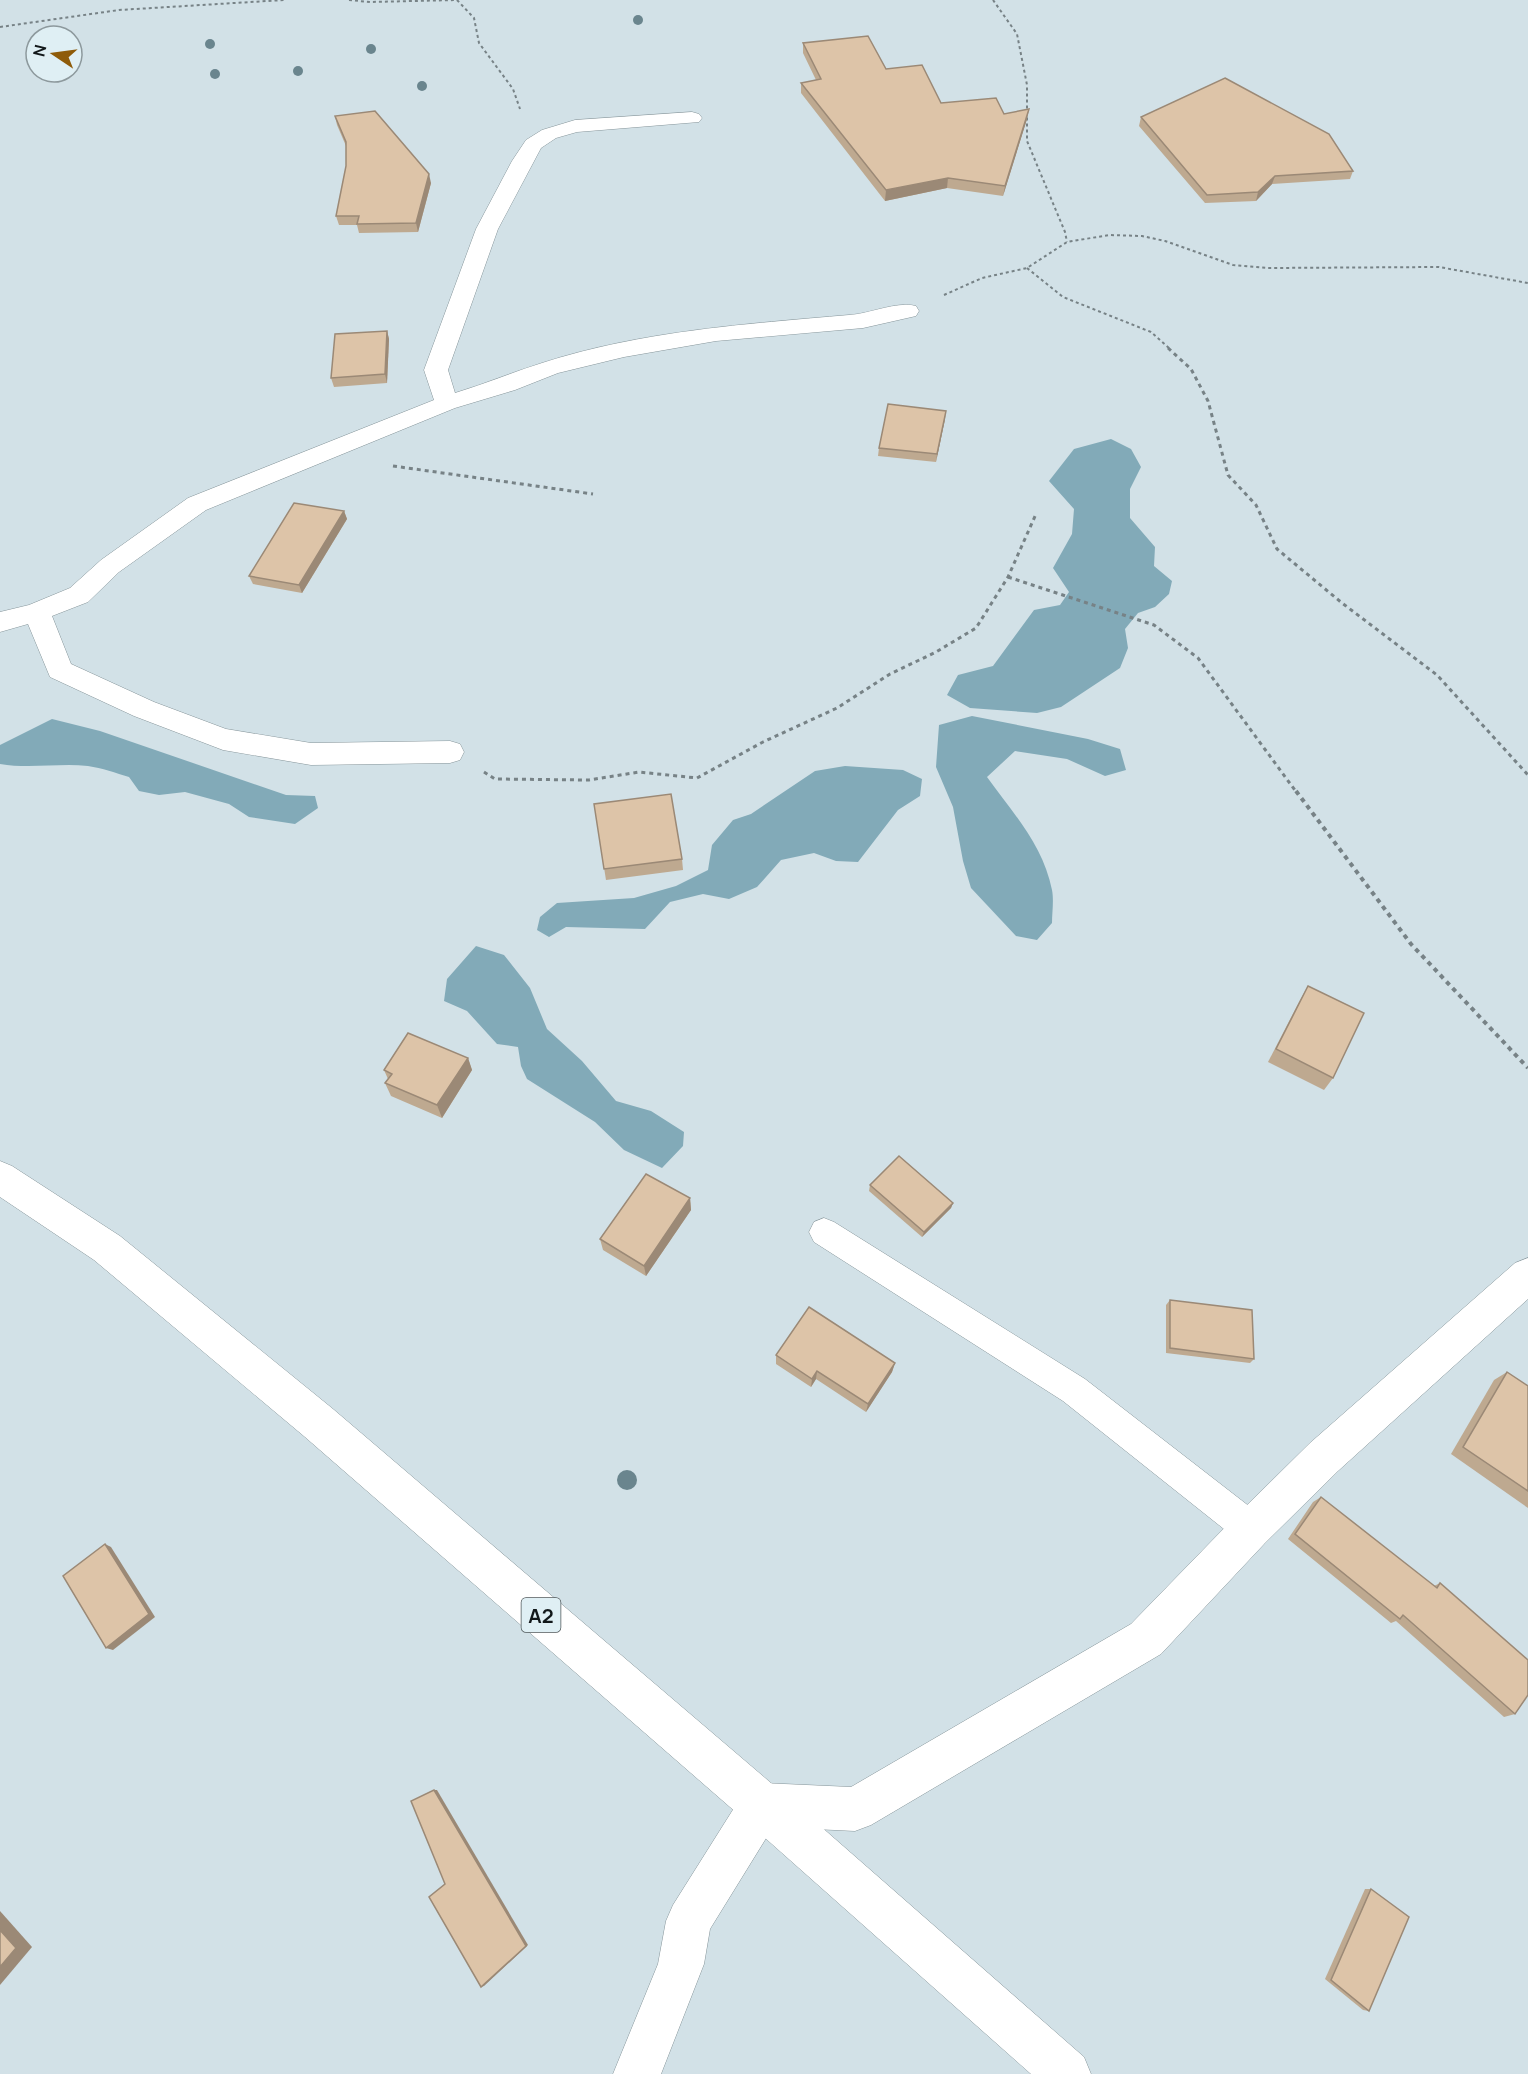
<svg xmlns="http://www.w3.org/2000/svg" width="1528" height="2074" font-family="Manrope,sans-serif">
<rect width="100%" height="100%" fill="#d2e1e7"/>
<!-- forest -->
<g fill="#82aab8">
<polygon points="1111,439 1131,449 1141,467 1130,489 1130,518 1155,547 1154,566 1172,581 1169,594 1155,607 1138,613 1125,629 1128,648 1120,668 1061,707 1037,713 970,708 947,695 958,675 993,666 1034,610 1060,605 1069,592 1053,568 1072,534 1074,509 1049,481 1074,449"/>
<path d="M 972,716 L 1088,739 L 1120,749 L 1126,770 L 1105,776 L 1067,759 L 1015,751 L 987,777 C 1013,813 1043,845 1052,890 C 1054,900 1052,913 1052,923 L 1037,940 L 1016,936 L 971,888 L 963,861 L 953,807 L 936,767 L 939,725 Z"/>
<path d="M 52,719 L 100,731 L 286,795 L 315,796 L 318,808 L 295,824 L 249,817 L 229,804 L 185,792 L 159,795 L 139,791 L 129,777 C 116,773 102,768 88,766 C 59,763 29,769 0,764 L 0,745 Z"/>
<polygon points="845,766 903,770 922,779 920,796 898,810 858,862 836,861 814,853 781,860 757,887 729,899 703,894 670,902 645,929 566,927 549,937 537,930 540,917 557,903 634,898 676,886 708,870 712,845 733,820 751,814 815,771"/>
<polygon points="476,946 504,955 530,988 547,1029 582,1061 616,1101 651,1111 684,1132 683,1146 662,1168 624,1150 595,1122 527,1079 521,1066 518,1047 497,1044 467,1011 444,1001 447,979"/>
</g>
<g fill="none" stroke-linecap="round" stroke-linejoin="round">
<defs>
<polygon id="lane" points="824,1218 834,1222 1085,1379 1263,1517 1267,1529 1263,1541 1251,1545 1239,1541 1063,1401 814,1242 809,1232 814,1222"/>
<g id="street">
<path d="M 692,112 L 699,114 L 702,118 L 699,122 L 577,132 L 556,138 L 541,148 L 498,229 L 448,370 L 455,393 C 485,384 513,372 542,363 C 641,331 746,324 849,315 C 870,314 896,301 916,306 L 919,311 L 916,316 L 863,328 L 716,341 L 624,357 L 558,373 L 515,390 L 455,408 L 206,510 L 119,572 L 88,602 L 52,616 L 71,664 L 154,702 L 226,729 L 311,743 L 450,741 L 460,744 L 464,752 L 460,760 L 450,763 L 311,765 L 223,750 L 134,716 L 50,677 L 28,624 L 0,632 L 0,612 L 29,605 L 70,588 L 101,560 L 188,498 L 434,400 L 424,370 L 476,229 L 512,161 L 526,140 L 542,130 L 575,120 Z"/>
<polygon points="1528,1258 1528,1299 1338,1471 1265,1543 1161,1654 871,1825 855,1831 773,1827 710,1929 704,1964 661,2074 613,2074 658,1964 666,1921 673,1905 746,1789 762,1783 851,1787 1131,1624 1237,1515 1310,1443 1515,1263"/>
</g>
<polygon id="primary" points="0,1161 12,1166 120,1236 333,1409 778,1789 1084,2057 1091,2074 1031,2074 746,1821 305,1437 94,1260 0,1197"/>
</defs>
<!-- lane casing -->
<use href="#lane" stroke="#86959a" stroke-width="1"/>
<!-- street casing -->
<use href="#street" stroke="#86959a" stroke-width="1"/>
<!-- primary casing -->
<use href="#primary" stroke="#86959a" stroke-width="1"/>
<!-- path-far2 -->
<g stroke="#778286" stroke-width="2" stroke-dasharray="3 3" stroke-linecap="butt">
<polyline points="349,0 370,2 457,0"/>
<polyline points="457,0 474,18 479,43 513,89 520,109"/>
<polyline points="993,0 1017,34 1027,85 1027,141 1065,232 1067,242"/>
<polyline points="0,27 119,10 284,0"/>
<polyline points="1027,268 1063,297 1151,332 1170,349"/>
<polyline points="944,295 982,278 1027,268 1067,242 1109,235 1142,236 1165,241 1233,265 1268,268 1439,267 1528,283"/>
</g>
<!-- path-far1 -->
<g stroke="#778286" stroke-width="3" stroke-dasharray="4 4" stroke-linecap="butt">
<polyline points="1168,348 1191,369 1208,401 1228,475 1256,505 1277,549 1342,603 1437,675 1528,775"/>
<polyline points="393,466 593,494"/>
<polyline points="1008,577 1154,625 1198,658 1297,793"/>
<polyline points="484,772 495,779 589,780 639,772 697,778 763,742 837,708 890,674 936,652 976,628 1008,577 1036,514"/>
</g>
<!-- path -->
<polyline stroke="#778286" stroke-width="4" stroke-dasharray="4.5 4.5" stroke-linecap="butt" points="1296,791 1411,944 1528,1068"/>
<!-- lane -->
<use href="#lane" fill="#fff" fill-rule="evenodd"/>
<!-- street -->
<use href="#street" fill="#fff" fill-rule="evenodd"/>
<!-- primary -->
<use href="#primary" fill="#fff" fill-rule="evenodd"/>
</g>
<!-- trees -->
<g fill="#6a858e">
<circle cx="638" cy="20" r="5"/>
<circle cx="210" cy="44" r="5"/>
<circle cx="371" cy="49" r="5"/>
<circle cx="298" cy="71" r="5"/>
<circle cx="215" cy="74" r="5"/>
<circle cx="422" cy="86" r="5"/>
<circle cx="627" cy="1480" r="10"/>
</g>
<!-- wall -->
<g fill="#bea990">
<polygon points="803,43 886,69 941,103 1004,114 1027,119 1003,196 947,188 885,201 801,93 801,83 816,80 803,53"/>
<polygon points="335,116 431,183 418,232 359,233 357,225 339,225 336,216 346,166 346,146 337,125"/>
<polygon points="1141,117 1353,171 1350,179 1272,184 1256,201 1205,203 1139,126"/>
<polygon points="387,331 389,339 387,383 334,387 331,378"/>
<polygon points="945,419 936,462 878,456 879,448"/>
<polygon points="344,511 347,519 302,593 253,584 249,576"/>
<polygon points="594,804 682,859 683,870 606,880"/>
<polygon points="1308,986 1333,1078 1324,1090 1268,1062 1300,1000"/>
<polygon points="468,1058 472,1070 442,1118 391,1096 385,1083 388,1079 384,1070"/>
<polygon points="870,1185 953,1203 951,1208 922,1237 869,1191"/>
<polygon points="690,1198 691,1210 646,1276 603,1250 600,1239"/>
<polygon points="1170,1300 1254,1359 1250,1363 1166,1353 1166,1305"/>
<polygon points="776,1355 895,1363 892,1372 866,1412 816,1379 811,1387 776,1364"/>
<polygon points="1507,1372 1528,1386 1528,1508 1451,1454 1494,1380"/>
<polygon points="1321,1497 1434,1586 1440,1583 1515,1714 1504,1717 1396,1621 1391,1623 1288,1539 1313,1502"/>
<polygon points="1365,1889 1371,1889 1369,2011 1363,2010 1325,1979"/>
</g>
<!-- shaded-wall -->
<g fill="#9b8976">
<polygon points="1029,109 1027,119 1003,196 1005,186"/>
<polygon points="429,174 431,183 418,232 416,223"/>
<polygon points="1275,176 1272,184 1256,201 1258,192"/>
<polygon points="948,178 947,188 885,201 886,190"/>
<polygon points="387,331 389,339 387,383 385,374"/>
<polygon points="946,411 945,419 936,462 937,454"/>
<polygon points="344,511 347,519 302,593 299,585"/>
<polygon points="468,1058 472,1070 442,1118 437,1105"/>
<polygon points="690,1198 691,1210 646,1276 644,1266"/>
<polygon points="953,1203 951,1208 922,1237 924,1232"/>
<polygon points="895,1363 892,1372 866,1412 868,1404"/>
<polygon points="817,1371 816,1379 811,1387 812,1379"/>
<polygon points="105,1544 111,1547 155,1617 113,1650 106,1648"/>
<polygon points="434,1790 437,1790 528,1945 484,1986 481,1987"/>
<polygon points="0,1911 32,1947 0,1985"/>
</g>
<!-- building -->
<g fill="#ddc4a8" stroke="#9b8976" stroke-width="1.5">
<polygon points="868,36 886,69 922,65 941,103 996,98 1004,114 1029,109 1005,186 948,178 886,190 801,83 821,79 803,43"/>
<polygon points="1225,78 1329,134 1353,171 1275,176 1258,192 1207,195 1141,117"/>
<polygon points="375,111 429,174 416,223 357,224 359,216 336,216 346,166 346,142 335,116"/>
<polygon points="387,331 385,374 331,378 335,334"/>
<polygon points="888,404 946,411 937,454 879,448"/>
<polygon points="294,503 344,511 299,585 249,576"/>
<polygon points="671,794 682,859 604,869 594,804"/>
<polygon points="1308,986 1364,1013 1333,1078 1276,1049"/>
<polygon points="408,1033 468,1058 437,1105 385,1083 392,1074 384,1070"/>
<polygon points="899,1156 953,1203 924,1232 870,1185"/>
<polygon points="646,1174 690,1198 644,1266 600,1239"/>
<polygon points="1170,1300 1252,1310 1254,1359 1170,1348"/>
<polygon points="809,1307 895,1363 868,1404 817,1371 812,1379 776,1355"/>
<polygon points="1507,1372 1528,1386 1528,1491 1463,1447"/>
<polygon points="1321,1497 1437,1588 1440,1583 1528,1660 1528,1695 1515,1714 1403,1615 1400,1619 1295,1534"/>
<polygon points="105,1544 149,1614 106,1648 63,1576"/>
<polygon points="434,1790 526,1946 481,1987 429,1897 445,1884 411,1801"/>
<polygon points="1371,1889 1409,1917 1369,2011 1331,1980"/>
<polygon points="0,1930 16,1948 0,1967"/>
</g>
<g text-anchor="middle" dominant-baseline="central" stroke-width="6" stroke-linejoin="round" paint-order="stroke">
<!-- shield labels -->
<rect fill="#dfeff4" stroke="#50585b" stroke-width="1.5" x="521.5" y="1598" width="39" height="34" rx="4.5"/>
<g font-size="20" font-weight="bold" fill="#12181a">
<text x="541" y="1615">A2</text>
</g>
</g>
<!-- north arrow -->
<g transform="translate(54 54) rotate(283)"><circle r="28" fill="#dfeff4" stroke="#8d999d" stroke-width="1.5"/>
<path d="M0-4.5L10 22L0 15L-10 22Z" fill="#8e5b09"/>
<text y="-9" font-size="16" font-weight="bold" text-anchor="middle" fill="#12181a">N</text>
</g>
</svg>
